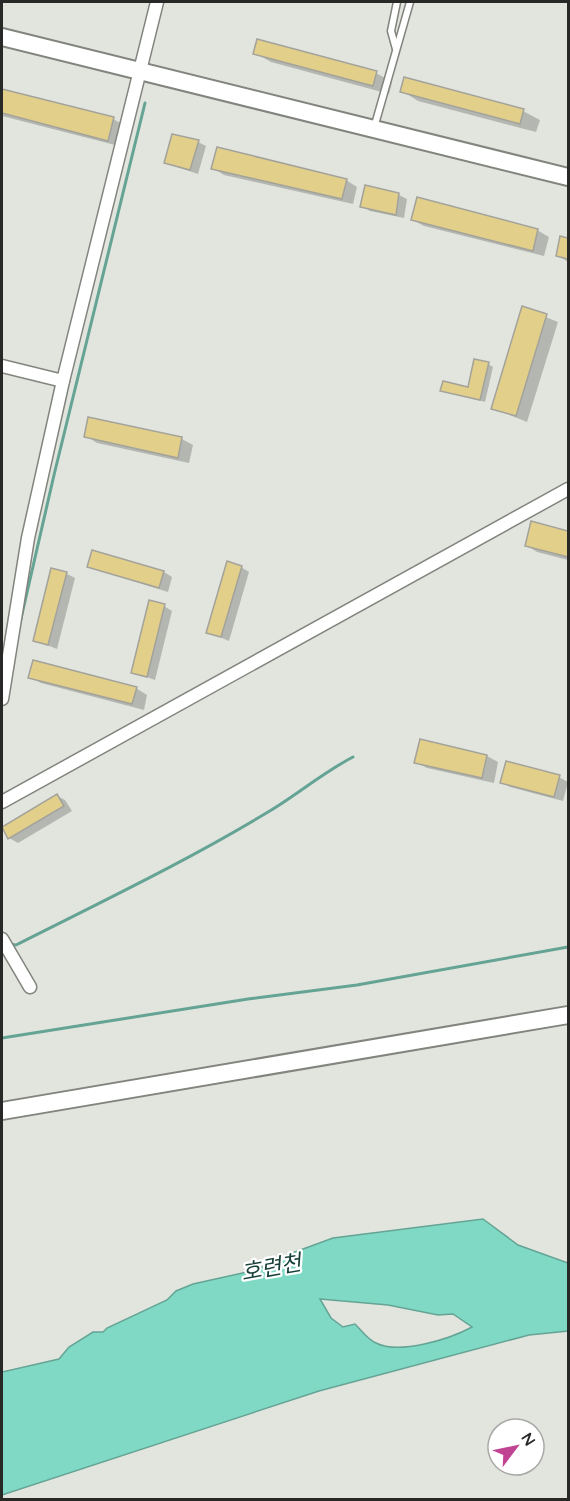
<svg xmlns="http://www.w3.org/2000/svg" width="570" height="1501" font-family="Quicksand,'Noto Sans KR',sans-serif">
<rect width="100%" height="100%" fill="#e2e5de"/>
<!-- water -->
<path fill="#7fd9c5" stroke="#65a495" stroke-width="1.5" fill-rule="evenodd" d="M 483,1219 L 518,1245 L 568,1263 L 568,1331 L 529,1335 L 319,1391 L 2,1495 L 2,1372 L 59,1359 L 69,1347 L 93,1332 L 103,1332 L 107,1328 L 167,1300 L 176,1291 L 193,1284 L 256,1270 L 284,1256 L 333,1238 ZM 320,1299 L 388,1305 L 438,1315 L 453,1314 L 472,1327 C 450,1339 399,1355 376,1343 C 368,1340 361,1330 355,1324 L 343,1327 L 331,1318 Z"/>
<!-- shadow -->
<g fill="#0003">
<polygon points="255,53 376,73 392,82 389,94 271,62"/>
<polygon points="2,90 113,119 124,125 119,146 2,116"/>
<polygon points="402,91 523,111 540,120 536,132 418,101"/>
<polygon points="198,142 206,146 198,174 165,163"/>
<polygon points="213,168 346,180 357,187 353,204 224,175"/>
<polygon points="399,195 407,199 404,218 370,211 362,206"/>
<polygon points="413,220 537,230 549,237 544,256 424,226"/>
<polygon points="561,238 568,239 568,262 557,255"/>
<polygon points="523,308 558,322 527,422 493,408"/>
<polygon points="488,364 493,367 485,402 442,390 469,389"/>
<polygon points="90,419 182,439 193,445 189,463 97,443 86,436"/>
<polygon points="532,523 568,532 568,560 537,552 526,545"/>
<polygon points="89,567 164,572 172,577 168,592"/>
<polygon points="241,567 249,572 229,641 208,632"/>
<polygon points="67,574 75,578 57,649 34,640"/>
<polygon points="164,606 172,611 155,680 133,672"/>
<polygon points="30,677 136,688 147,695 144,710 41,683"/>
<polygon points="421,741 487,756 498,762 494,783 427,768 416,762"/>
<polygon points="559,777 568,782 563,801 510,787 502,782"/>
<polygon points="57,796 65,800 72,811 18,843 9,838 3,828"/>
</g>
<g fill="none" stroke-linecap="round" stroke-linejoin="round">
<!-- stream -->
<g stroke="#65a495" stroke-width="3">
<polyline points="20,623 54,475 145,103"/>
<path d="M 9,944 L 16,945 C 101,902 187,861 268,812 C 297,795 322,773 353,757"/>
<polyline points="2,1038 248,999 357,985 568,947"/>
</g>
</g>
<!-- building -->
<g fill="#e2d08a" stroke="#a3a29b" stroke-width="1.5">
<polygon points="257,39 377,71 373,86 253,54"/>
<polygon points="404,77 524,109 520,124 400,92"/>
<polygon points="2,89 114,117 108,141 2,113"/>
<polygon points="172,134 199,140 190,170 164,163"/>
<polygon points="217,147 347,179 342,199 211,169"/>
<polygon points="365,185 399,193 396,215 360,207"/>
<polygon points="417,197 538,229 533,251 411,220"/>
<polygon points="560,236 568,238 568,259 556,256"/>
<polygon points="522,306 547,314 516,416 491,409"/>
<polygon points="474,359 489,362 480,400 440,391 443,381 468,387"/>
<polygon points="88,417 182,437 178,458 84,437"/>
<polygon points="531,521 568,531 568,557 525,546"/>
<polygon points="92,550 164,571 159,588 87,567"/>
<polygon points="227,561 242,566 221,637 206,633"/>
<polygon points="51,568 67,572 48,645 33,641"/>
<polygon points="149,600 165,604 147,677 131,673"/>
<polygon points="33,660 137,687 132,704 28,678"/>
<polygon points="420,739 487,755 482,778 414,763"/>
<polygon points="506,761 560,775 554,797 500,783"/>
<polygon points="57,794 64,806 8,839 2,827"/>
</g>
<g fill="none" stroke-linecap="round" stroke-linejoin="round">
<defs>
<g id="lane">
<polyline points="396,49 391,31 397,2"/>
<polyline points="374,128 410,2"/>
</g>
<g id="street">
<polyline points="2,366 63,381"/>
<polyline points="2,699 28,538 63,381 157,2"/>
<polyline points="2,802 568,489"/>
<polyline points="2,939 30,987"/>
</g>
<g id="secondary">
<polyline points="2,37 568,177"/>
<polyline points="2,1111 568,1015"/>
</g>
</defs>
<!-- lane casing -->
<use href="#lane" stroke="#82857e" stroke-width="9"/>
<!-- street casing -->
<use href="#street" stroke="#82857e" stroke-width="15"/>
<!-- secondary casing -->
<use href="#secondary" stroke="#82857e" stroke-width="20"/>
<!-- lane -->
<use href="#lane" stroke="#fff" stroke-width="6"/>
<!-- street -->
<use href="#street" stroke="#fff" stroke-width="12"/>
<!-- secondary -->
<use href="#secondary" stroke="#fff" stroke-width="16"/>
</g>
<g text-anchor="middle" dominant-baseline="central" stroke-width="4.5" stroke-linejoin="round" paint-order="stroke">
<!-- water labels -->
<g font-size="22" font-style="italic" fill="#174038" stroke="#fff">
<text transform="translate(271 1267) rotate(-10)">호련천</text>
</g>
</g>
<!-- border -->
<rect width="570" height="1501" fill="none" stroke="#282926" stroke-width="6"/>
<!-- north arrow -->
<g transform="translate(516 1447) rotate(58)"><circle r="28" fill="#ffffff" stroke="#a9a9a8" stroke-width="1.5"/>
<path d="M0-4.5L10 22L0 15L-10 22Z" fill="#c14493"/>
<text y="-9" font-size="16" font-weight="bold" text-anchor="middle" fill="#282926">N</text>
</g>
</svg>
